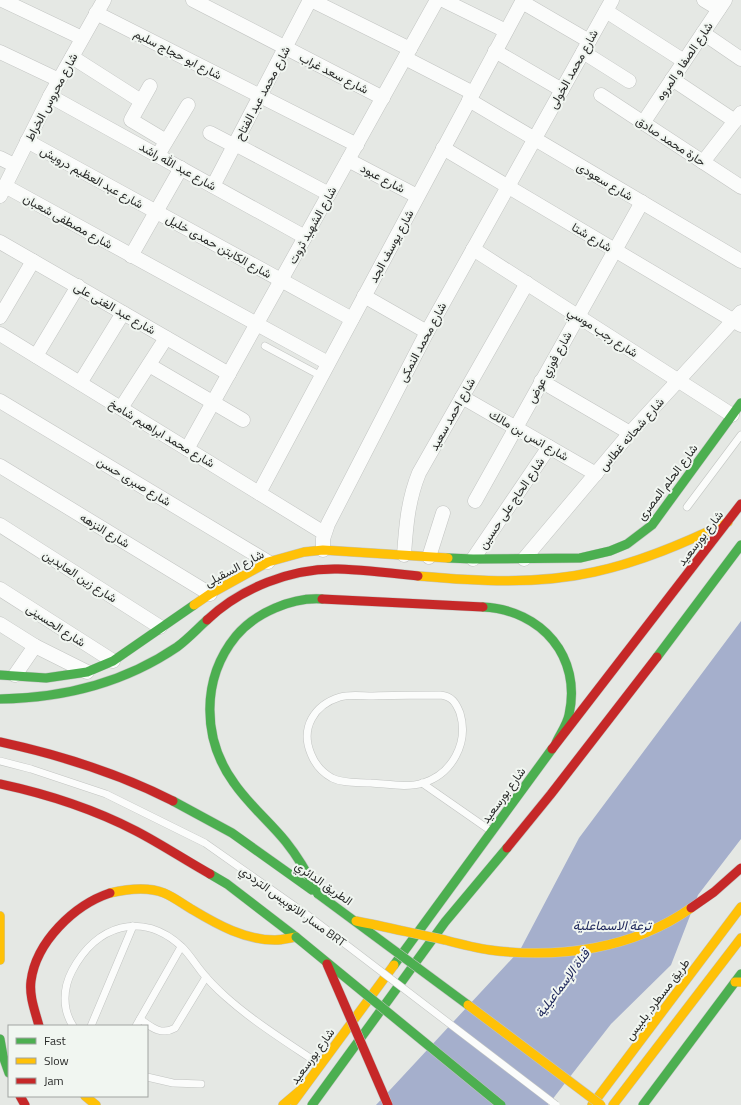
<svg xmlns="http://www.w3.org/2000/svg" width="741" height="1105" font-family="'Titillium Web',Vazirmatn,sans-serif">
<rect width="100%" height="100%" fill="#e5e8e4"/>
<!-- water -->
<polygon fill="#a5afcc" points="741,621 741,839 698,895 671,965 611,1024 548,1105 376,1105 520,950 579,838"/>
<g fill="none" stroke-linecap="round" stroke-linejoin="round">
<defs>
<g id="lane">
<polyline points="265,346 321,376"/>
<polyline points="687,507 741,435"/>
<path d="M 440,695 C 452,696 456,703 460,713 C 469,743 452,774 423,783 C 407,788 388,784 371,783 C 359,782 344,784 332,778 C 323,773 315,764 311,754 C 300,728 314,705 340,697 C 350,694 362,696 373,696 C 395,695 417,695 440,695 Z"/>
<polyline points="0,761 31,769 106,794 205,843 306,914"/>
<polyline points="422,783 491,831"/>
<path d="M 140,1019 C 151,1027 161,1036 175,1028 L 206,977"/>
<path d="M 73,1026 C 62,1009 63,988 72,971 C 96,925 142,910 182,947 C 189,954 194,962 201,971 C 208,980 217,989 226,997 C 254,1022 288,1043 319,1064"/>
<polyline points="91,1026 133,926"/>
<polyline points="136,1026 181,947"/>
<polyline points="147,1077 173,1083 201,1084"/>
</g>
<g id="street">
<polyline points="2,0 82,38"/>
<polyline points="193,0 383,98"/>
<polyline points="311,0 410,49"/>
<polyline points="443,0 506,31"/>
<polyline points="704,0 719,9"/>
<polyline points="522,2 589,41"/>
<polyline points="606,11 684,61"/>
<polyline points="96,13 357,145"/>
<polyline points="703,33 741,59"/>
<polyline points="495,51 562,90"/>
<polyline points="0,52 59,80"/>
<polyline points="583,52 629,81"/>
<polyline points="72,57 141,101"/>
<polyline points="405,58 473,93"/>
<polyline points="672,79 735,121"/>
<polyline points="150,86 131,120 166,141"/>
<polyline points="601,95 741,187"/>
<polyline points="50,96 305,237"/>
<polyline points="469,100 741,261"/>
<polyline points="643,123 725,0"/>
<polyline points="210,133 235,146"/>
<polyline points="27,141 352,319"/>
<polyline points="235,144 329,194"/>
<polyline points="443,148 741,325"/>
<polyline points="161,150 188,105"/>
<polyline points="0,158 14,165"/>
<polyline points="348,160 417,196"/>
<polyline points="703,162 741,113"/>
<polyline points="5,186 328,363"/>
<polyline points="213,186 310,0"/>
<polyline points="0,196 50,96 104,0"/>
<polyline points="0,242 229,374"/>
<polyline points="473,249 732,415"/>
<polyline points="131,256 181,168"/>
<polyline points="364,296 427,332"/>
<polyline points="0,317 33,261"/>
<polyline points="0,334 324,533"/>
<polyline points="36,356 78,286"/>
<polyline points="149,365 243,420"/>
<polyline points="541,381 630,433"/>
<polyline points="80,383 123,313"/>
<polyline points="462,397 596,474"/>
<polyline points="0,401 268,562"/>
<polyline points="121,408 166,338"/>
<polyline points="187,449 437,0"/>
<polyline points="0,466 210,594"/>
<polyline points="259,493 523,0"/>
<polyline points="475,501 642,202"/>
<polyline points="0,525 160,627"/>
<polyline points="323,550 323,539 328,524 427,332 612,0"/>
<path d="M 404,555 C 406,526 408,500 419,473 L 527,283"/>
<polyline points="429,557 443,513"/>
<polyline points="473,559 549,447"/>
<polyline points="524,559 630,433 741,312"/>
<polyline points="0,589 113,661"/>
<polyline points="0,624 35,646 87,672"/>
<polyline points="15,675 35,646"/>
</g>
<g id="fast">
<polyline points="448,558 473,559 580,558 610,551 627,544 652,525 741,403"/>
<path d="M 483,607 C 542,610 582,657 569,715 C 567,725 560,734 556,743"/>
<polyline points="657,657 741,545"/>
<polyline points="0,675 46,678 87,672 113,661 194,605"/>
<path d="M 0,699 C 64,698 124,683 177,647 C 188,639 197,629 207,620"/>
<polyline points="173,801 232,833 312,890"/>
<polyline points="210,874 227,884 296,937"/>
<path d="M 318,894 C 309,876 299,858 286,842 C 270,822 249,805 234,783 C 202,739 201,679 236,636 C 255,613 292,597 322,599"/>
<polyline points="394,965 552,749"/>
<polyline points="0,1039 3,1056 9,1073"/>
<polyline points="312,1105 445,922 507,848"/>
<polyline points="643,1105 741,974"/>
</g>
<g id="slow">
<path d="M 418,576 C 476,581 536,585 594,572 C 641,562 685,543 728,522"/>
<polyline points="194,605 210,594 268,562 304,552 323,550 448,558"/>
<path d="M 110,893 C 127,889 147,886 164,893 C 174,897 184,905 193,910 C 218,925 245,940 275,940 C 282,940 289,938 296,937"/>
<polyline points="0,916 0,960"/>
<polyline points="735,982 741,982"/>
<polyline points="85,1096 96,1105"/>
<polyline points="294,1101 394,965"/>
<polyline points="283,1105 303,1088"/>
<polyline points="592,1105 741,907"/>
<polyline points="613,1105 741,938"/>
</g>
<g id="jam">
<polyline points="322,599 483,607"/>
<path d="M 207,620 C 241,588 291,568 338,569 C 365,570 391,573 418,576"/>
<path d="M 0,742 C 60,755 118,773 173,801"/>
<polyline points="552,749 741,504"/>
<path d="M 0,784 C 47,794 93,809 136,831 C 161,844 185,860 210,874"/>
<polyline points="507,848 551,794 657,657"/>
<path d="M 39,1026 C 35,1011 29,996 31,981 C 36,942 74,905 110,893"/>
<polyline points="20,1096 25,1105"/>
</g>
</defs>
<!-- lane casing -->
<use href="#lane" stroke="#c2c4c2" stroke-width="8"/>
<!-- street casing -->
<use href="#street" stroke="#c2c4c2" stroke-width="15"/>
<!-- fast casing -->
<use href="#fast" stroke="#c2c4c2" stroke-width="10"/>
<!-- slow casing -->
<use href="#slow" stroke="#c2c4c2" stroke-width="10"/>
<!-- jam casing -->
<use href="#jam" stroke="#c2c4c2" stroke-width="10"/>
<!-- lane -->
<use href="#lane" stroke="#fbfcfb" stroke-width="7"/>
<!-- street -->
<use href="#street" stroke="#fbfcfb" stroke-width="14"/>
<!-- fast -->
<use href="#fast" stroke="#4caf50" stroke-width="9"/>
<!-- slow -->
<use href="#slow" stroke="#ffc107" stroke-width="9"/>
<!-- jam -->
<use href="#jam" stroke="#c62828" stroke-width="9"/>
<defs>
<polyline id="lane-bridge" points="306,914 556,1105"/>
<g id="fast-bridge">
<polyline points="318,894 468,1005"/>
<polyline points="296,937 501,1105"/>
</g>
<g id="slow-bridge">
<path d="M 356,921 C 386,927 416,934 445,940 C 460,944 475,948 490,950 C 559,959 633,949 691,908"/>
<polyline points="468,1005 601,1105"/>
</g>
<g id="jam-bridge">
<polyline points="691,908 714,892 741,868"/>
<polyline points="327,964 388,1105"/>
</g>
</defs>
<!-- lane-bridge casing -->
<use href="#lane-bridge" stroke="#c2c4c2" stroke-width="8" stroke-linecap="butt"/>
<!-- fast-bridge casing -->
<use href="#fast-bridge" stroke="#c2c4c2" stroke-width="10" stroke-linecap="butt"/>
<!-- slow-bridge casing -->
<use href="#slow-bridge" stroke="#c2c4c2" stroke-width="10" stroke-linecap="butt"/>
<!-- jam-bridge casing -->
<use href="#jam-bridge" stroke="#c2c4c2" stroke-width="10" stroke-linecap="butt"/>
<!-- lane-bridge -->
<use href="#lane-bridge" stroke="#fbfcfb" stroke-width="7"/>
<!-- fast-bridge -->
<use href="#fast-bridge" stroke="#4caf50" stroke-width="9"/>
<!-- slow-bridge -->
<use href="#slow-bridge" stroke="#ffc107" stroke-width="9"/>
<!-- jam-bridge -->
<use href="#jam-bridge" stroke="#c62828" stroke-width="9"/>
</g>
<g text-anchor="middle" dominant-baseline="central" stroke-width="4" stroke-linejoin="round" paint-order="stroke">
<!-- street labels -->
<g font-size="12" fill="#292a29" stroke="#f1f6f1">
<text transform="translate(178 54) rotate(27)">شارع ابو حجاج سليم</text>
<text transform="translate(684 61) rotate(-56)">شارع الصفا و المروه</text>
<text transform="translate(573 69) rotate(-61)">شارع محمد الخولى</text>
<text transform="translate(334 73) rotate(27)">شارع سعد غراب</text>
<text transform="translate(262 93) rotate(-62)">شارع محمد عبد الفتاح</text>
<text transform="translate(51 97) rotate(-62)">شارع محروس الخراط</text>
<text transform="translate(671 141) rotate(33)">حارة محمد صادق</text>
<text transform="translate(178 166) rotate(29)">شارع عبد الله راشد</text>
<text transform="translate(92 177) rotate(29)">شارع عبد العظيم درويش</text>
<text transform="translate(383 178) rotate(28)">شارع عبود</text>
<text transform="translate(605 181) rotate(31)">شارع سعودى</text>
<text transform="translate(68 221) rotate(29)">شارع مصطفى شعبان</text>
<text transform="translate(312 225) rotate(-61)">شارع الشهيد ثروت</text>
<text transform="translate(592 237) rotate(31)">شارع شتا</text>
<text transform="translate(219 246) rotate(29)">شارع الكابتن حمدى خليل</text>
<text transform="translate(391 246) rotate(-62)">شارع يوسف الجد</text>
<text transform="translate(115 308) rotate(30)">شارع عبد الغنى على</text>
<text transform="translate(603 332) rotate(33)">شارع رجب موسي</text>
<text transform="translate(422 342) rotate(-62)">شارع محمد النمكى</text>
<text transform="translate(549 367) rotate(-61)">شارع فوزي عوض</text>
<text transform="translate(452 414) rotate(-61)">شارع احمد سعيد</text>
<text transform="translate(162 433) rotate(31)">شارع محمد ابراهيم شامخ</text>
<text transform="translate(631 434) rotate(-49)">شارع شحاته غطاس</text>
<text transform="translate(529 435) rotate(30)">شارع انس بن مالك</text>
<text transform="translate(134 481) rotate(31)">شارع صبرى حسن</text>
<text transform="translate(667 482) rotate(-53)">شارع الحلم المصرى</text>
<text transform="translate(511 503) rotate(-56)">شارع الحاج على حسين</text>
<text transform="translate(105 530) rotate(31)">شارع النزهه</text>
<text transform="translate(700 538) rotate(-52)">شارع بورسعيد</text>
<text transform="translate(234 568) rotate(-28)">شارع السقيلى</text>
<text transform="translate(80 576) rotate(33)">شارع زين العابدين</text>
<text transform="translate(56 625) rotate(33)">شارع الحسينى</text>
<text transform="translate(503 795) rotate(-54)">شارع بورسعيد</text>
<text transform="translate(324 883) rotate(35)">الطريق الدائري</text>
<text transform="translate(293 906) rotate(36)">مسار الاتوبيس الترددي BRT</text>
<text transform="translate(657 999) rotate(-53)">طريق مسطرد, بلبيس</text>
<text transform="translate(312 1056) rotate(-54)">شارع بورسعيد</text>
</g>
<!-- water labels -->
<g font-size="13" font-style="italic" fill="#1b2459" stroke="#f1f6f1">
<text x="612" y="925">ترعة الاسماعلية</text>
<text transform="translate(562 983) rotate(-53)">قناة الإسماعيلية</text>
</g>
</g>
<!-- legend -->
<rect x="8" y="1025" width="140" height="72" fill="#f1f6f1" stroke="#a1a4a1"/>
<rect x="16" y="1038" width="20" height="6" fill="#4caf50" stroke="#a1a4a1"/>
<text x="44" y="1045" font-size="12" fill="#292a29">Fast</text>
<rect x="16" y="1058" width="20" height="6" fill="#ffc107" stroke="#a1a4a1"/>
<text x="44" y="1065" font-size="12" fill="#292a29">Slow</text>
<rect x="16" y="1078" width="20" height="6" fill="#c62828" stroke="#a1a4a1"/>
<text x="44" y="1085" font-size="12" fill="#292a29">Jam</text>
</svg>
